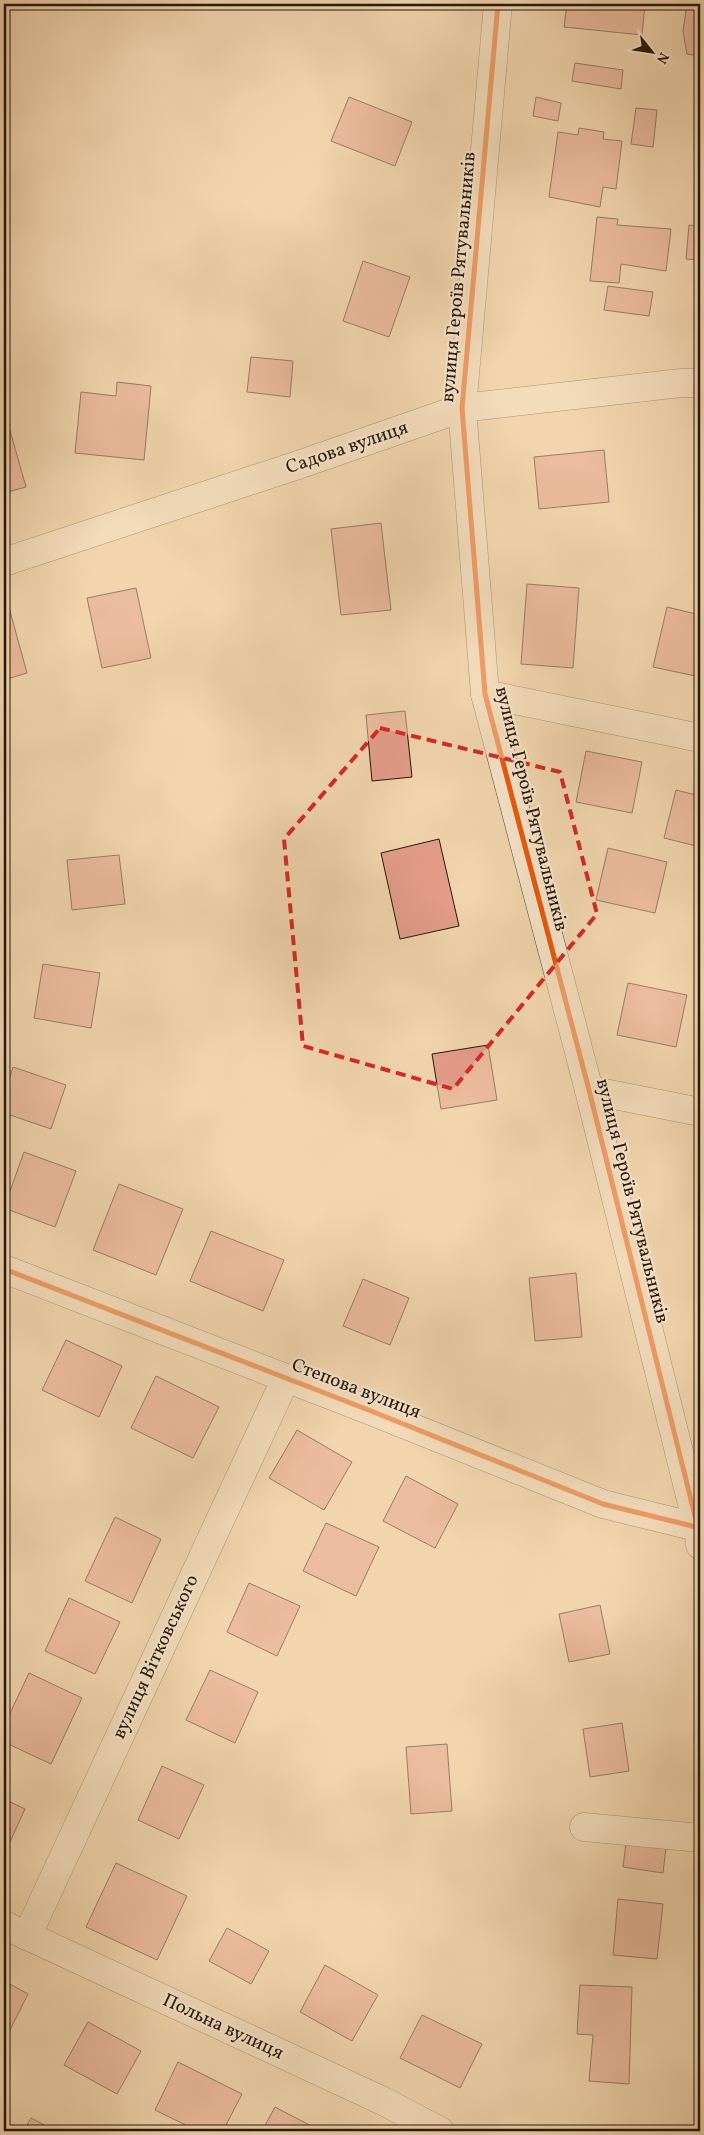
<svg xmlns="http://www.w3.org/2000/svg" width="704" height="2135" font-family="Vollkorn,serif">
<rect width="100%" height="100%" fill="#f2d5ae"/>
<filter id="stains"><feTurbulence type="fractalNoise" baseFrequency=".004" numOctaves="4"/><feColorMatrix values="0 0 0 0 .2 0 0 0 0 .09 0 0 0 0 .02 0 0 0 .5 -.17"/></filter>
<radialGradient id="worn" r=".72"><stop offset=".6" stop-color="#630" stop-opacity="0"/><stop offset="1" stop-color="#630" stop-opacity=".3"/></radialGradient>
<!-- building -->
<g fill="#e49d8a" stroke="#25160a">
<polygon points="567,4 645,4 642,35 564,27"/>
<polygon points="687,4 700,4 700,56 687,54 683,31"/>
<polygon points="575,63 623,70 621,89 572,81"/>
<polygon points="349,97 412,122 395,166 331,141"/>
<polygon points="536,97 561,103 558,121 533,116"/>
<polygon points="636,108 657,110 653,147 631,144"/>
<polygon points="579,128 604,132 603,139 622,141 616,189 603,187 600,207 549,197 558,132 578,135"/>
<polygon points="597,217 618,219 617,225 671,229 666,271 621,264 619,283 590,281"/>
<polygon points="689,225 700,226 700,260 686,259"/>
<polygon points="363,261 410,277 389,337 343,321"/>
<polygon points="608,286 653,292 649,316 604,310"/>
<polygon points="251,357 293,361 290,397 247,392"/>
<polygon points="117,382 151,386 144,460 75,453 81,392 116,396"/>
<polygon points="7,420 26,487 4,493 4,421"/>
<polygon points="604,450 609,502 539,509 534,457"/>
<polygon points="381,523 391,610 341,615 331,529"/>
<polygon points="527,584 579,588 573,668 521,664"/>
<polygon points="136,588 151,658 102,668 87,598"/>
<polygon points="8,604 27,673 4,680 4,605"/>
<polygon points="667,607 700,615 700,677 653,667"/>
<polygon points="405,711 412,777 372,781 366,715"/>
<polygon points="586,751 642,762 632,813 576,802"/>
<polygon points="676,790 700,796 700,847 664,838"/>
<polygon points="439,839 459,926 400,939 381,853"/>
<polygon points="608,848 667,862 655,913 596,900"/>
<polygon points="119,855 125,904 72,910 67,860"/>
<polygon points="43,964 100,973 91,1028 34,1018"/>
<polygon points="628,983 687,995 676,1047 617,1035"/>
<polygon points="488,1045 497,1100 441,1109 432,1054"/>
<polygon points="13,1067 66,1085 51,1129 4,1113 4,1095"/>
<polygon points="24,1152 76,1171 55,1227 4,1208"/>
<polygon points="119,1184 183,1209 156,1275 93,1250"/>
<polygon points="211,1231 284,1260 263,1311 190,1281"/>
<polygon points="576,1273 582,1337 535,1341 529,1278"/>
<polygon points="363,1279 409,1298 390,1345 343,1326"/>
<polygon points="66,1340 122,1366 99,1417 42,1390"/>
<polygon points="156,1376 219,1407 193,1458 131,1428"/>
<polygon points="297,1430 352,1462 324,1510 269,1478"/>
<polygon points="406,1476 458,1504 435,1548 383,1521"/>
<polygon points="115,1517 161,1539 132,1603 85,1581"/>
<polygon points="326,1523 379,1547 356,1596 303,1571"/>
<polygon points="249,1583 300,1606 277,1656 227,1632"/>
<polygon points="69,1598 120,1622 95,1674 45,1651"/>
<polygon points="600,1605 610,1654 569,1662 559,1614"/>
<polygon points="210,1670 258,1692 235,1743 186,1720"/>
<polygon points="29,1673 82,1698 51,1764 4,1742 4,1726"/>
<polygon points="622,1723 629,1771 590,1777 583,1729"/>
<polygon points="447,1744 452,1811 411,1814 406,1747"/>
<polygon points="162,1766 204,1785 179,1839 138,1820"/>
<polygon points="4,1799 25,1809 4,1855"/>
<polygon points="626,1843 666,1848 663,1873 623,1867"/>
<polygon points="116,1863 187,1896 157,1960 86,1927"/>
<polygon points="618,1899 663,1904 657,1959 613,1955"/>
<polygon points="227,1928 269,1951 251,1984 209,1961"/>
<polygon points="325,1965 378,1995 352,2041 300,2012"/>
<polygon points="4,1981 28,1994 4,2042"/>
<polygon points="580,1985 632,1987 629,2084 589,2081 593,2035 577,2034"/>
<polygon points="422,2015 482,2044 460,2088 400,2058"/>
<polygon points="88,2022 141,2051 117,2094 64,2065"/>
<polygon points="178,2062 242,2094 223,2131 198,2131 155,2110"/>
<polygon points="275,2107 321,2131 262,2131"/>
<polygon points="31,2118 56,2131 24,2131"/>
</g>
<g fill="none" stroke-linecap="round" stroke-linejoin="round">
<defs>
<g id="minor">
<polyline points="498,4 462,408 485,694 589,1090 698,1528 700,1545"/>
<polyline points="4,562 301,464 462,408 681,383 700,383"/>
<polyline points="485,694 700,738"/>
<polyline points="589,1090 700,1112"/>
<polyline points="4,1269 366,1409 603,1504 700,1528"/>
<polyline points="584,1827 700,1838"/>
<polyline points="4,1925 383,2101 440,2131"/>
<polyline points="27,1936 286,1378"/>
</g>
</defs>
<!-- minor casing -->
<use href="#minor" stroke="#584633" stroke-width="29"/>
<!-- minor -->
<use href="#minor" stroke="#f7e4ca" stroke-width="28"/>
<defs>
<g id="cycleway">
<polyline points="498,4 462,408 485,694 589,1090 698,1528 700,1545"/>
<polyline points="4,1269 366,1409 603,1504 700,1528"/>
</g>
</defs>
<!-- cycleway casing -->
<use href="#cycleway" stroke="#f7e4ca" stroke-width="8"/>
<!-- cycleway -->
<use href="#cycleway" stroke="#e8590c" stroke-width="5"/>
</g>
<!-- marked area -->
<path d="M0 0H704V2135H0ZM 380,728 L 560,772 L 597,914 L 453,1089 L 303,1046 L 284,839 Z" fill="#f2d5ae" fill-opacity=".55" fill-rule="evenodd"/>
<path fill="none" stroke="#d62828" stroke-width="4" stroke-dasharray="10 6" stroke-linejoin="round" d="M 380,728 L 560,772 L 597,914 L 453,1089 L 303,1046 L 284,839 Z"/>
<g text-anchor="middle" dominant-baseline="central" stroke-width="4.5" stroke-linejoin="round" paint-order="stroke">
<!-- street labels -->
<g font-size="19" fill="#25160a" stroke="#f7e4ca">
<text transform="translate(459 277) rotate(-85)">вулиця Героїв Рятувальників</text>
<text transform="translate(347 448) rotate(-19)">Садова вулиця</text>
<text transform="translate(531 809) rotate(76)">вулиця Героїв Рятувальників</text>
<text transform="translate(632 1201) rotate(76)">вулиця Героїв Рятувальників</text>
<text transform="translate(356 1389) rotate(21)">Степова вулиця</text>
<text transform="translate(156 1657) rotate(-65)">вулиця Вітковського</text>
<text transform="translate(223 2027) rotate(25)">Польна вулиця</text>
</g>
</g>
<!-- margin -->
<rect width="704" height="2135" fill="none" stroke="#f2d5ae" stroke-width="20"/>
<rect x="5" y="5" width="694" height="2125" fill="none" stroke="#25160a" stroke-width="2.5"/>
<rect x="10" y="10" width="684" height="2115" fill="none" stroke="#25160a"/>
<!-- north arrow -->
<g transform="translate(652 52) rotate(120)" stroke="#f7e4ca" stroke-width="4" paint-order="stroke">
<path d="M0-4L9 19L0 12L-9 19Z" fill="#25160a"/>
<text y="-8" font-size="14" font-weight="bold" text-anchor="middle" fill="#25160a">N</text>
</g>
<rect width="100%" height="100%" filter="url(#stains)"/>
<rect width="100%" height="100%" fill="url(#worn)"/>
</svg>
